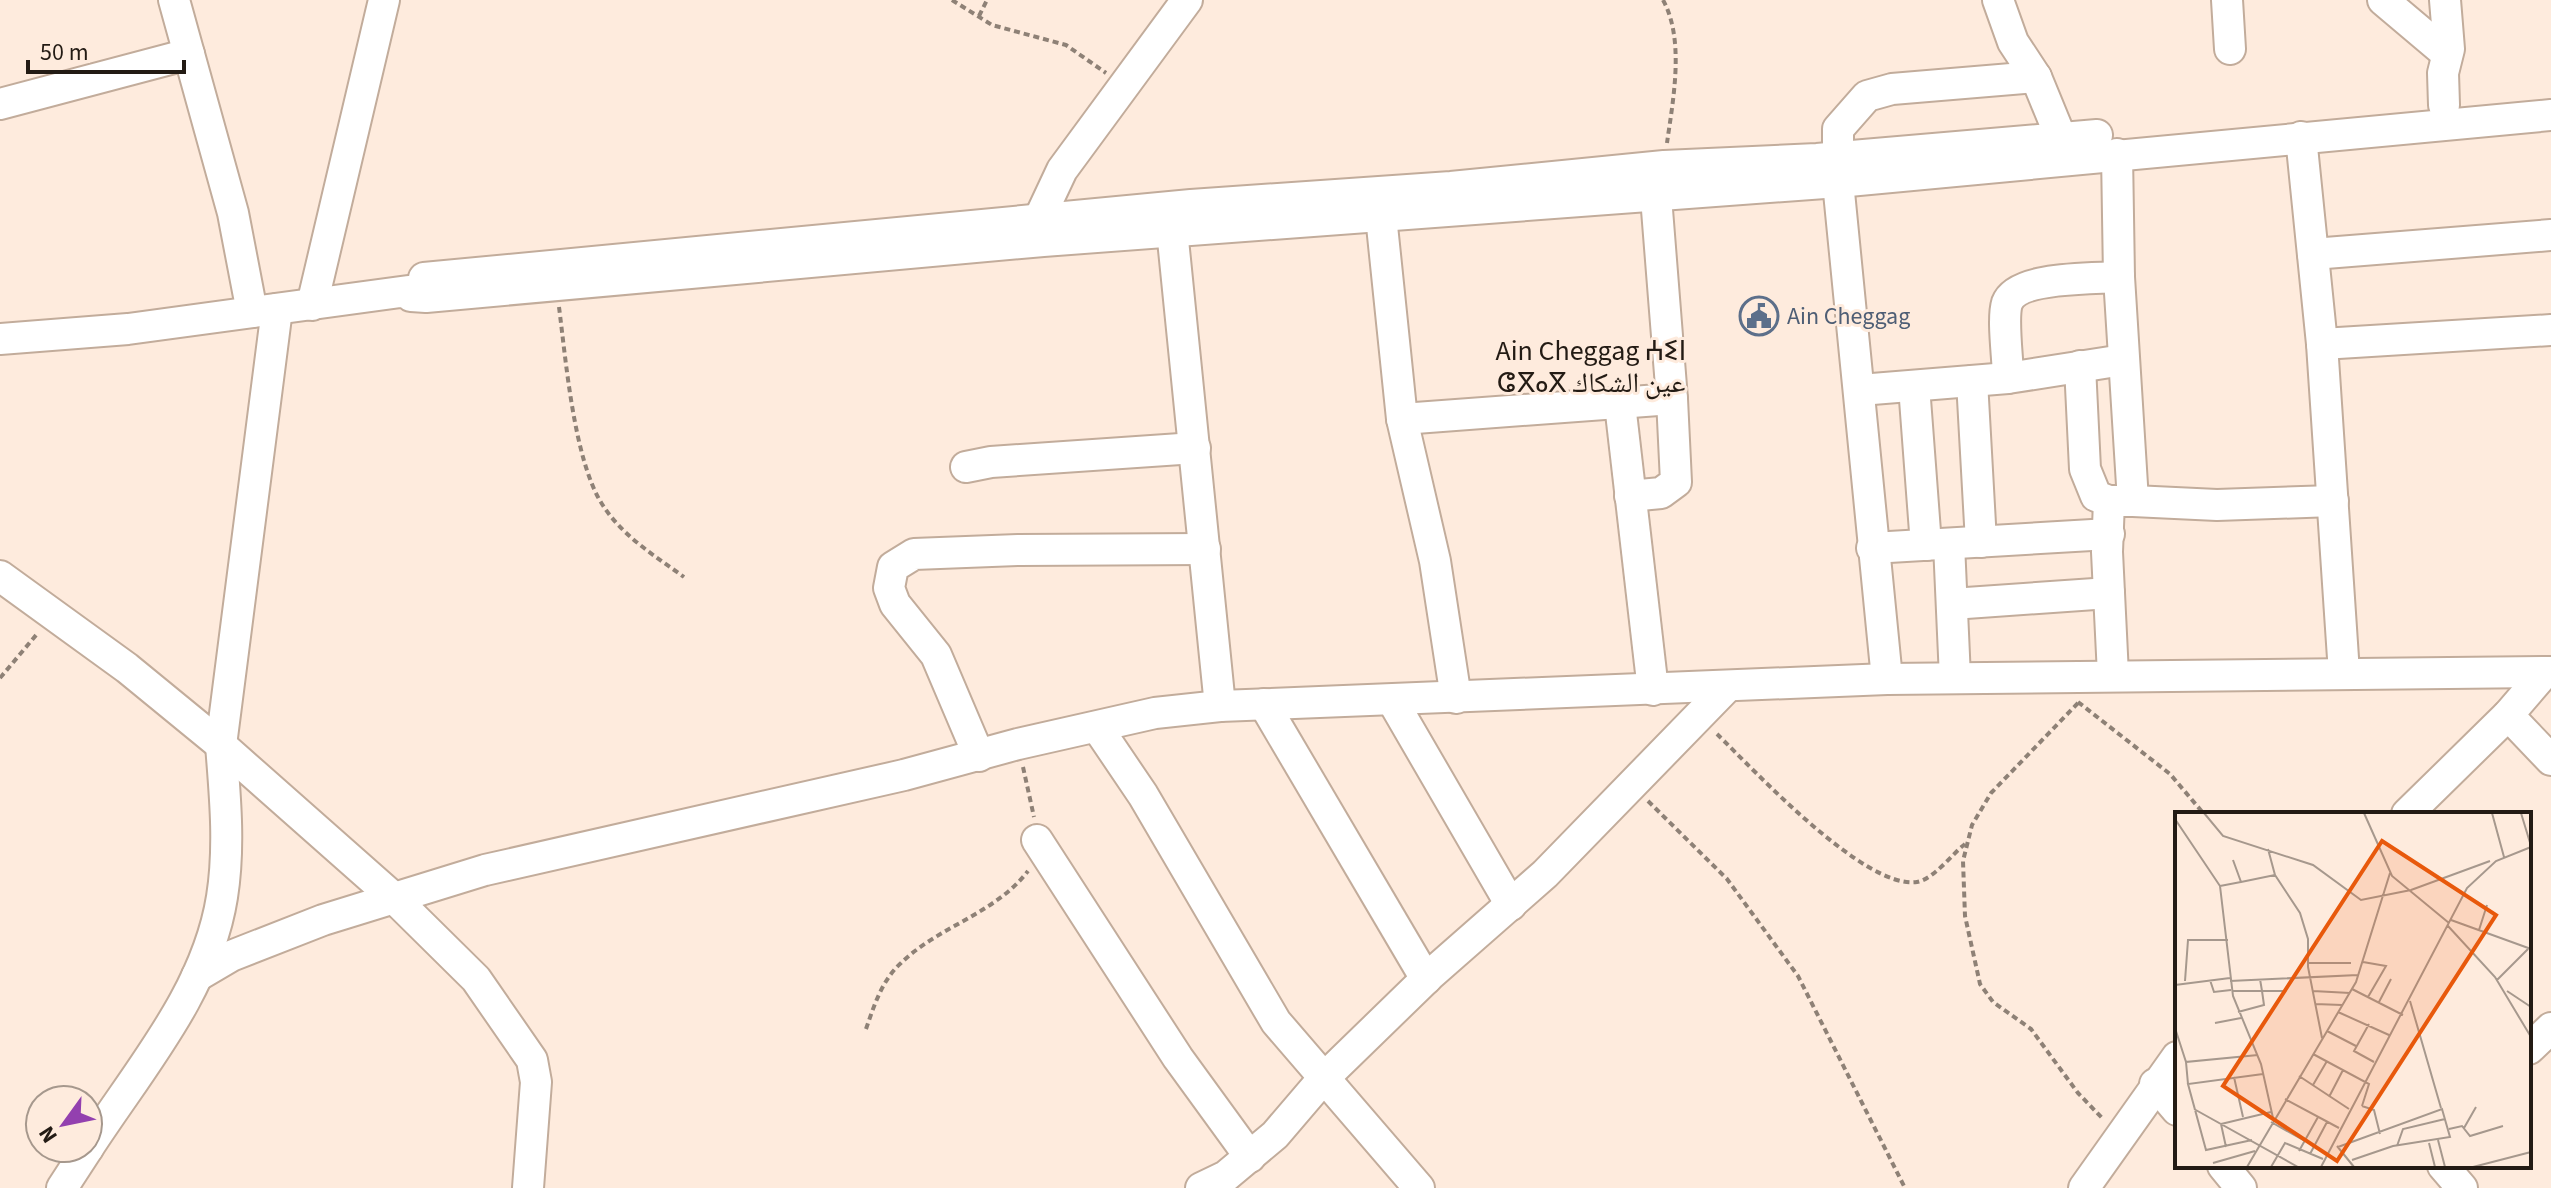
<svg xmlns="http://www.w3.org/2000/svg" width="2551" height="1188" font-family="'Source Sans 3','Noto Naskh Arabic','Noto Sans Tifinagh',sans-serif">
<rect width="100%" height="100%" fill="#feebdd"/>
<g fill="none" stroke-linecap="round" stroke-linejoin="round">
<defs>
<g id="minor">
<polyline points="174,0 233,213 252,312"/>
<polyline points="1998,0 2013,42 2036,77 2061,138"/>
<polyline points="2227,0 2230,49"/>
<polyline points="2383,0 2447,54"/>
<polyline points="0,104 189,54"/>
<polyline points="2444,105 2443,73 2449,49 2445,0"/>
<polyline points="2301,137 2322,344 2344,673"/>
<polyline points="1170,210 1220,706"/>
<polyline points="1381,216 1402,419 1435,561 1456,698"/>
<polyline points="1039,219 1062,170 1187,0"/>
<polyline points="2313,254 2551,235"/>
<polyline points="424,278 1191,205 1451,187 1664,166 1817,159 2097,135"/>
<polyline points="312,305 384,0"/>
<polyline points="0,339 128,329 408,291 411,296 426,297 1043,241 1838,182 2551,115"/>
<polyline points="2322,344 2551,330"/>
<polyline points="2080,366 2085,469 2096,496 2109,501"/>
<path d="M 2008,378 C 2008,359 2002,319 2007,303 C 2017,276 2093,279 2119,277"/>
<polyline points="1972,381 1981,542"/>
<polyline points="1914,386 1926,545"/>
<polyline points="1860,390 2008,378 2123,360"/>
<polyline points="1620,404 1653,690"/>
<polyline points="1402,419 1672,399 1656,197"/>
<polyline points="966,467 991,462 1195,448"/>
<polyline points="1630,496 1661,493 1676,482 1672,399"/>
<polyline points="2133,501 2217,505 2333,501"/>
<polyline points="1949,544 1955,678"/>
<polyline points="1872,548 2109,534"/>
<polyline points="0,576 127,668 221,745 394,898 476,979 532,1060 536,1082 528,1188"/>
<polyline points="1952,604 2109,593"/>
<polyline points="2113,675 2107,552 2109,501 2133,501 2119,277 2117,154"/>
<polyline points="1887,679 1838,182 1838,129 1867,96 1892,89 2036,77"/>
<polyline points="1392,700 1511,905"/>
<polyline points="1264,704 1426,979"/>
<polyline points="2508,715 2551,760"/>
<polyline points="1097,727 1143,795 1276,1022 1419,1188"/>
<polyline points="979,756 936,655 895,604 889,588 893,567 914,554 1018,550 1205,549"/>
<polyline points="2407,814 2508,715 2544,673"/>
<polyline points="1037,840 1178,1058 1250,1157"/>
<polyline points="197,976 231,956 323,920 485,870 904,775 1018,744 1155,713 1220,706 1887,679 2551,672"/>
<polyline points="2529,1049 2551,1028"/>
<polyline points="2155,1084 2177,1110"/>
<path d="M 88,1148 C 139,1069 207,992 222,897 C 230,847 225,795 221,745 L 277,309"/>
<polyline points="2223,1166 2241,1188"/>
<polyline points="2443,1166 2462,1188"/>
<polyline points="62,1188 88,1148"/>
<polyline points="1201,1188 1226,1176 1275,1135 1322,1080 1430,975 1545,874 1727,687"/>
<polyline points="2084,1188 2177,1057"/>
</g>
</defs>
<!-- minor casing -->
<use href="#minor" stroke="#c2ac9b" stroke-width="34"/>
<!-- path -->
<g stroke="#8e8176" stroke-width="4" stroke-dasharray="6 4" stroke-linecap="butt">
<polyline points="952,0 992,25 1066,45 1106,73"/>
<path d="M 1663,0 C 1685,40 1673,100 1667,143"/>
<polyline points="979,16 987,0"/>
<path d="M 559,307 C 566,361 574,460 602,504 C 622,536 655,556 684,577"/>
<polyline points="0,678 37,634"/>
<polyline points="2078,702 2170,774 2204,814"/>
<polyline points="2078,703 1991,793 1972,825 1963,861 1965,916 1980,984 1993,1002 2031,1029 2078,1093 2103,1119"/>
<path d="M 1717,734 C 1754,770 1865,890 1917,882 C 1934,879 1952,854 1965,844"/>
<polyline points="1023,767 1034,817"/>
<polyline points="1648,801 1727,879 1798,976 1905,1188"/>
<path d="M 866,1029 C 874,1006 882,980 901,963 C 939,926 995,914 1028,871"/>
</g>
<!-- minor -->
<use href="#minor" stroke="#fff" stroke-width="30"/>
</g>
<!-- icons -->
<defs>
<symbol id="civic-ring" viewBox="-11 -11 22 22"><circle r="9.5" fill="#feebdd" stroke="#5c6f8a" stroke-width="1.5"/><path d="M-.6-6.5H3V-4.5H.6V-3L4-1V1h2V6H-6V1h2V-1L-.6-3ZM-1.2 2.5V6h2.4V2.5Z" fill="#5c6f8a"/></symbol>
</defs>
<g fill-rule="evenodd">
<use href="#civic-ring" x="1737" y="294" width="44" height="44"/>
</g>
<g text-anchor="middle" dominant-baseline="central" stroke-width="6" stroke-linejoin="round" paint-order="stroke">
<!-- service labels -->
<g font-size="24" fill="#4e5e75" stroke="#feebdd" text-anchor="start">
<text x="1787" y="316">Ain Cheggag</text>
</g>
<!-- quarter labels -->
<g font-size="28" fill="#231b14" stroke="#feebdd">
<text x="1591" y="351">Ain Cheggag ⵄⵉⵏ<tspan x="1591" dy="32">ⵛⴳⴰⴳ عين الشكاك</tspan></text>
</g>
</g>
<!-- overview -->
<g transform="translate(2175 812)">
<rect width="356" height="356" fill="#feebdd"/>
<path fill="none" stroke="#a6988d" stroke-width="2" d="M 29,1 L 48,24 L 138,53 L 186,88 L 236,78 L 315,49M 189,1 L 217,64 L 274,111M 317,1 L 329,45M 346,1 L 356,34M 0,7 L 45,74 L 58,184 L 86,252 L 98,306M 100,63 L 125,101 L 133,127 L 133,155 L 147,226M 66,70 L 100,63 L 93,37M 45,74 L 66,70 L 58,48M 276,108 L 356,137M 273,114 L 320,165 L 356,225M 304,118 L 312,93M 188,150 L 211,154 L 193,185M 132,151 L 176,151M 35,168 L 39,180 L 56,178M 322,168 L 353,137M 10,169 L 13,128 L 53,128M 55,169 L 183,163M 0,173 L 55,166M 177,177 L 228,203M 57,179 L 87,179 L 85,167M 138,179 L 175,181M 332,179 L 356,195M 235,189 L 266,296M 204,190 L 216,167M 140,192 L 167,193M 63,200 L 89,193 L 87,179 L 109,179M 163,200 L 214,223M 40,211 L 66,206M 194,212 L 179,239 L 199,250M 0,216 L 11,250M 152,219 L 181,234M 138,242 L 194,272 L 187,294M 124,264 L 174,297M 59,265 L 68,305M 13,272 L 11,250 L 83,243M 138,273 L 152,249M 154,285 L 168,258M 110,287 L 164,316M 187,294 L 199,298 L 205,322M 19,297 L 123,355M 96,310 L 130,329M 289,316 L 301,295M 274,317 L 287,314 L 295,324 L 328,314M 77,328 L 31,338 L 13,272 L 88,262M 263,328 L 270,355M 254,331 L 260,355M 162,334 L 179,355M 222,334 L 228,317 L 270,307M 51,335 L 46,312 L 96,300M 163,335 L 267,297 L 275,325 L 218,334 L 177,348M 124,339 L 143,305M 135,342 L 152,310M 38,351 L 80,339M 72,355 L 181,170 L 215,61M 96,355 L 110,331 L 148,347M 146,355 L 292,76 L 321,49 L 356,35M 298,355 L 356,340"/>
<path fill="#e8590c" fill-opacity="0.15" stroke="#e8590c" stroke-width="4" d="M 207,29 L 321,103 L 162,349 L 48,274 Z"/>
<rect width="356" height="356" fill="none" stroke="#231b14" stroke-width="4"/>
</g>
<!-- north arrow -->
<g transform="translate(64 1124) rotate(237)"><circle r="38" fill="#feebdd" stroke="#a6988d" stroke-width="2"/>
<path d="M0-6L14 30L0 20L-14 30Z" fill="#9340af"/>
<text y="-12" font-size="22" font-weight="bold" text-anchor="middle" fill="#231b14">N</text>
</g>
<!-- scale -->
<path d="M28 60v12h156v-12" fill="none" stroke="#231b14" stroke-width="4"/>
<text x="40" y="60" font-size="24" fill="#231b14" stroke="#feebdd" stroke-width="6" paint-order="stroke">50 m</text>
</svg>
